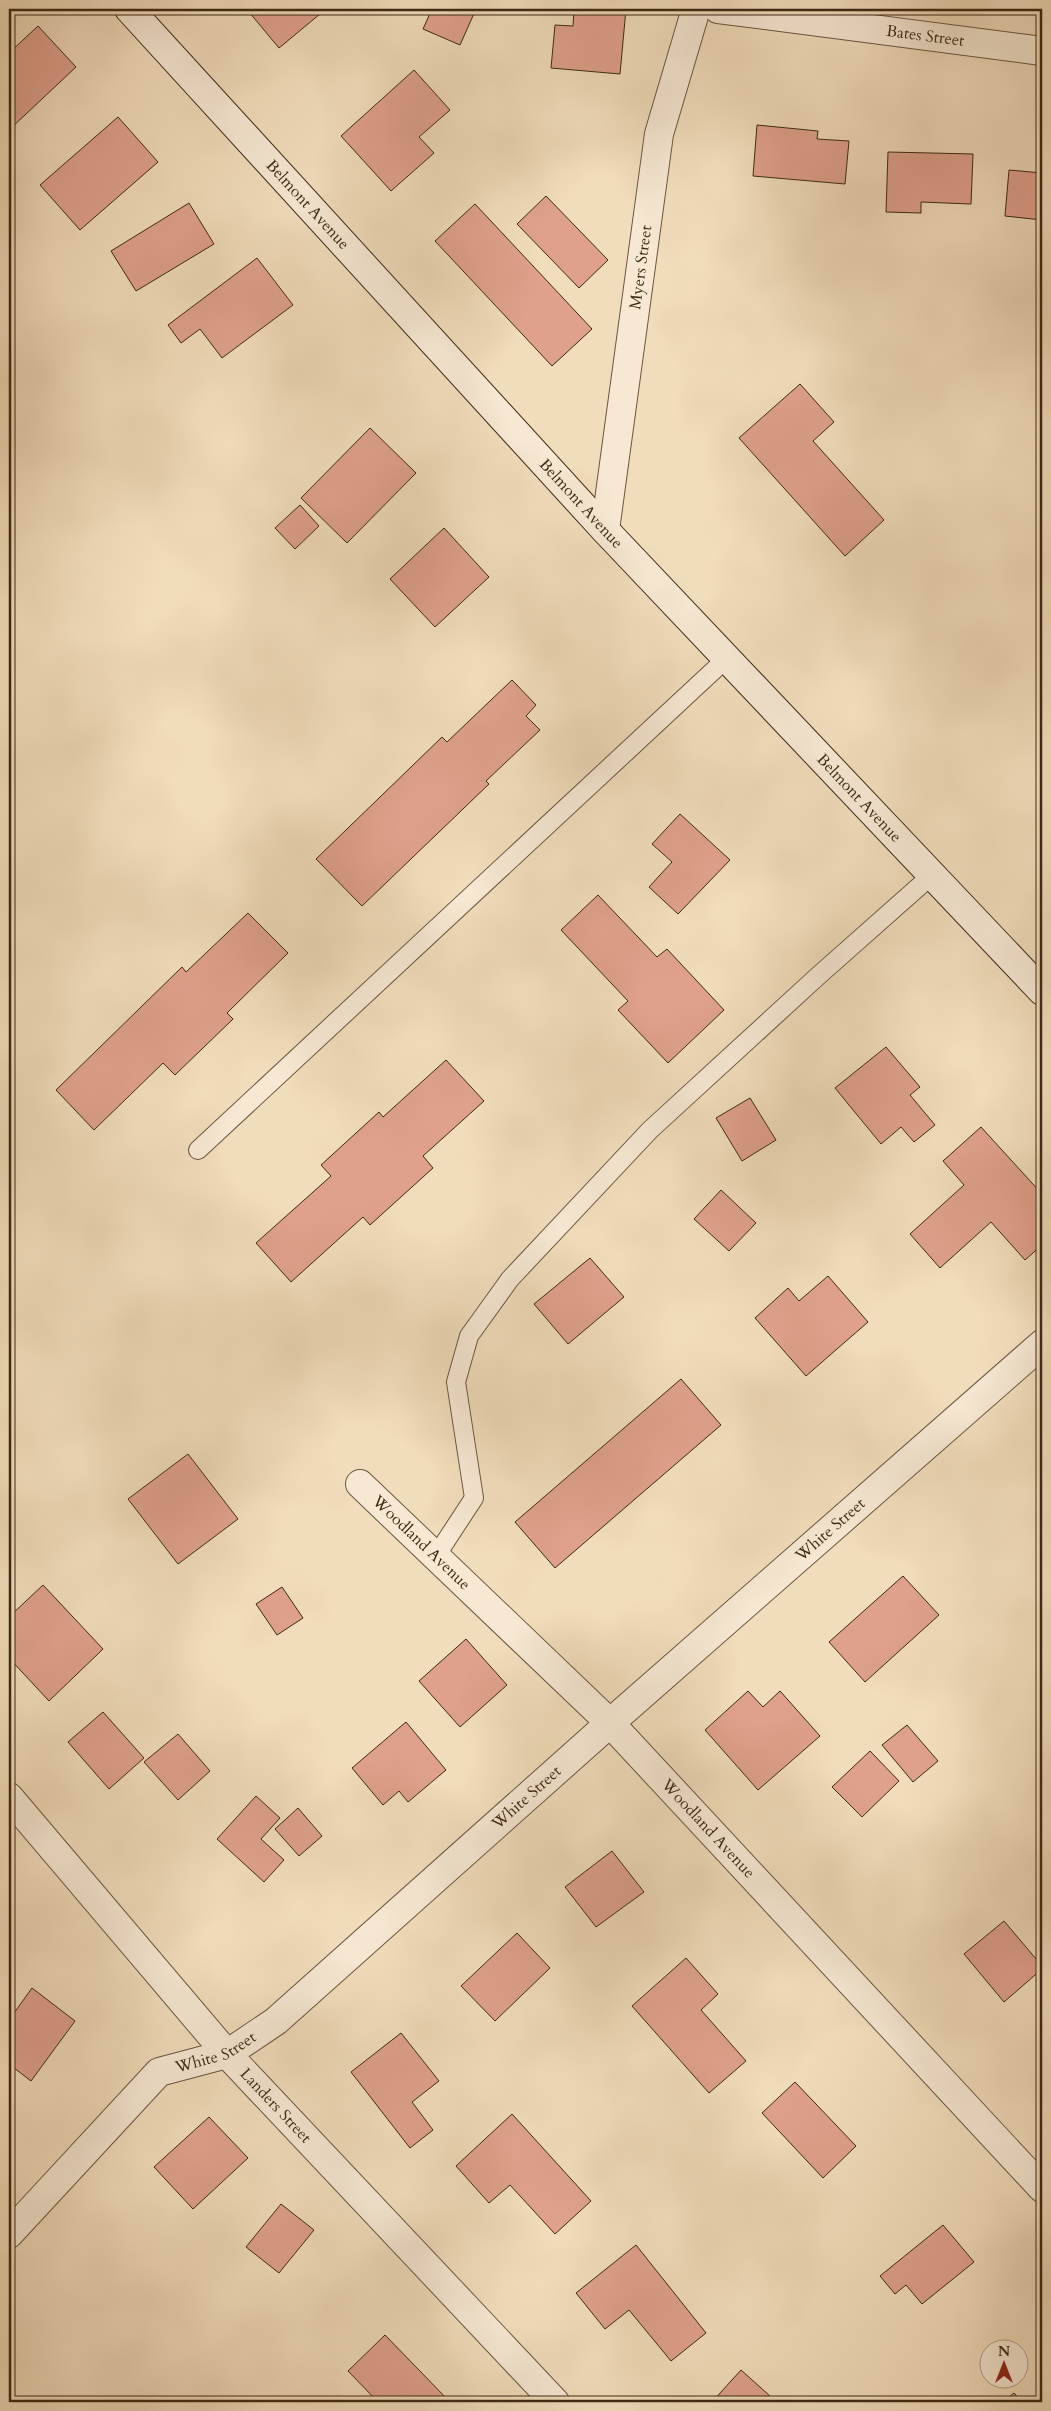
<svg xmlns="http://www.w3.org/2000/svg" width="1051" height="2411" font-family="Cardo,serif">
<rect width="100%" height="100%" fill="#f1dcbb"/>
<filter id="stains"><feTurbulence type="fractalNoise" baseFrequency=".004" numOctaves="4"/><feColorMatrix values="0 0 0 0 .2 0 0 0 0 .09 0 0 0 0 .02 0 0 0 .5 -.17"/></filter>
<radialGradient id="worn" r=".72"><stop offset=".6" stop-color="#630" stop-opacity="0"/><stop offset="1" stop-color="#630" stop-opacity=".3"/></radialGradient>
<!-- building -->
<g fill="#dfa18c" stroke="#3c2914">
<polygon points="253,9 326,9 279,48 249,12"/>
<polygon points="432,9 476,9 460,45 423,29"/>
<polygon points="574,9 626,9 620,74 551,68 555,25 573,26"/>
<polygon points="38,26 76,67 9,130 9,53"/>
<polygon points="414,70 450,110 419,137 434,153 391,191 341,136"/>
<polygon points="118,117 158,162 80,230 40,185"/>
<polygon points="757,125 818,131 817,139 849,141 845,184 753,176"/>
<polygon points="888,152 973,154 971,204 921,202 921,213 886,212"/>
<polygon points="1009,170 1042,173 1042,220 1005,216"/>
<polygon points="546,196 608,260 579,288 517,224"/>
<polygon points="189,203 214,244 136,291 111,251"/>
<polygon points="475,204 592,329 552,366 435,241"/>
<polygon points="257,258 293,305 222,358 200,329 181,343 168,325"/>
<polygon points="800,384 834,422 813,441 884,520 845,556 739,438"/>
<polygon points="370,428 416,473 347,543 301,498"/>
<polygon points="300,505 319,526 295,549 275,528"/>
<polygon points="444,528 489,577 435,627 390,579"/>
<polygon points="512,680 536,705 526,716 540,730 486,781 489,784 362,906 316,859 442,737 447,742"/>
<polygon points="680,814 730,860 678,914 649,887 672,862 652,844"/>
<polygon points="598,895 657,957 667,949 724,1010 668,1063 618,1010 628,1001 561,930"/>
<polygon points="248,913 288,953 227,1013 233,1019 175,1075 163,1063 94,1130 56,1090 182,967 186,972"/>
<polygon points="886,1047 920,1087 910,1095 935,1125 914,1142 901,1127 881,1144 835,1088"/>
<polygon points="446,1060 484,1101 423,1156 433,1168 370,1225 363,1217 291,1282 256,1243 331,1176 321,1165 379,1112 383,1117"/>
<polygon points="750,1098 776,1140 742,1161 716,1118"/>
<polygon points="981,1127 1042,1194 1042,1245 1025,1260 991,1222 940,1268 910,1234 964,1185 943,1161"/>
<polygon points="721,1190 756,1223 729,1251 694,1219"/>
<polygon points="590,1258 624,1297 568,1344 534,1304"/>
<polygon points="828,1276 868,1322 806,1376 755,1318 788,1288 799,1301"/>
<polygon points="681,1379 721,1425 555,1568 515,1522"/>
<polygon points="188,1454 238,1519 178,1564 128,1499"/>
<polygon points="903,1576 939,1615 865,1682 829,1642"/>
<polygon points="43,1585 103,1649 49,1701 9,1658 9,1617"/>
<polygon points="282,1587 303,1618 277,1635 256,1604"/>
<polygon points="466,1639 507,1685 460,1727 419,1681"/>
<polygon points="748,1691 763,1707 780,1691 820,1736 758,1790 705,1730"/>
<polygon points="103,1712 144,1758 109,1789 68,1742"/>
<polygon points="406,1722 446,1770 408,1802 399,1791 383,1805 352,1768"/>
<polygon points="907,1725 938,1761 913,1782 882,1745"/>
<polygon points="178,1734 210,1771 178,1800 144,1762"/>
<polygon points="870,1751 899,1781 862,1817 832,1787"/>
<polygon points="256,1796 280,1818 261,1839 284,1860 264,1882 217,1839"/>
<polygon points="298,1808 322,1836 299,1856 275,1829"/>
<polygon points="612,1851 644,1892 596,1927 565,1887"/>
<polygon points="1004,1921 1042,1966 1042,1969 1004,2002 964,1954"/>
<polygon points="517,1933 550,1968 495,2021 461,1986"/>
<polygon points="686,1958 718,1994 701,2010 746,2061 709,2093 632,2006"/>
<polygon points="32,1988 75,2021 31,2081 9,2064 9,2020"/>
<polygon points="401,2033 439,2081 412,2102 433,2130 410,2148 351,2072"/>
<polygon points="795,2082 856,2146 823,2178 762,2113"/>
<polygon points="512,2114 591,2201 555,2234 510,2185 489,2203 456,2166"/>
<polygon points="209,2117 248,2158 193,2209 154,2167"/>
<polygon points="281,2204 314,2230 279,2273 246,2247"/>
<polygon points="943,2225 974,2262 922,2304 906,2285 895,2294 880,2276"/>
<polygon points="636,2245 706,2333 671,2361 629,2310 605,2329 576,2293"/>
<polygon points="385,2335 450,2402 378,2402 348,2371"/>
<polygon points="741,2370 770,2396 764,2402 712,2402"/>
<polygon points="1014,2393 1022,2402 1003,2402"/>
</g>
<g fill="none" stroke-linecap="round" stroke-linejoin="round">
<defs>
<g id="service">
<polyline points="198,1150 727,658"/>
<polyline points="436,1556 474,1498 456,1382 469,1336 510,1279 650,1130 818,976 932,875"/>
</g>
<g id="minor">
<path id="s1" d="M 718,9 L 1042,51"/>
<path id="s2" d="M 605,530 L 659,134 L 696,9"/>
<path id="s3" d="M 360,1484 L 610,1723 L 1042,2188"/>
<path id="s4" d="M 9,1797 L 227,2054 L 555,2402"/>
<path id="s5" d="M 9,2234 L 159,2072 L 227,2054 L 276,2021 L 610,1723 L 1042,1344"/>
</g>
<g id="secondary">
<path id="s6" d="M 129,9 L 605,530 L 1042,991"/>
</g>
</defs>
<!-- service casing -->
<use href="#service" stroke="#69563e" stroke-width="20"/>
<!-- minor casing -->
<use href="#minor" stroke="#69563e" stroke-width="30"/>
<!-- secondary casing -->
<use href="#secondary" stroke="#3c2914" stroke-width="30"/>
<!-- service -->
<use href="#service" stroke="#f6e8d3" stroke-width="18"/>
<!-- minor -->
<use href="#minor" stroke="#f6e8d3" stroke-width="28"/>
<!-- secondary -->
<use href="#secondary" stroke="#f6e8d3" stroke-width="28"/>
</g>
<g text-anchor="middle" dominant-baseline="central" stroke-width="4.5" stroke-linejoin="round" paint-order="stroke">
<!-- street labels -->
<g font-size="16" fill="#3c2914" stroke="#f6e8d3">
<text stroke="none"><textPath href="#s1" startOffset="209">Bates Street</textPath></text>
<text stroke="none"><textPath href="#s6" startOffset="265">Belmont Avenue</textPath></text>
<text stroke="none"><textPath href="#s2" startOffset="265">Myers Street</textPath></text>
<text stroke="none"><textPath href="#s6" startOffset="670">Belmont Avenue</textPath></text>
<text stroke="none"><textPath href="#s6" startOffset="1075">Belmont Avenue</textPath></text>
<text stroke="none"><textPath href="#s5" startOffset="1091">White Street</textPath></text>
<text stroke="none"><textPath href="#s3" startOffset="85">Woodland Avenue</textPath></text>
<text stroke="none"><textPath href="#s5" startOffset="686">White Street</textPath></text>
<text stroke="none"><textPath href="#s3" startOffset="490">Woodland Avenue</textPath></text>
<text stroke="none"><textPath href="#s5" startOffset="281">White Street</textPath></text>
<text stroke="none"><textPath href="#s4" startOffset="408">Landers Street</textPath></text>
</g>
</g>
<!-- margin -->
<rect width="1051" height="2411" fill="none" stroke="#f1dcbb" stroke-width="30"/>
<rect x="10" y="10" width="1031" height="2391" fill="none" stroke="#3c2914" stroke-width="2.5"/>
<rect x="15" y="15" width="1021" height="2381" fill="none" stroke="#3c2914"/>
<!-- north arrow -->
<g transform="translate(1004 2364)"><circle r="24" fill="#f6e8d3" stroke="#ac9c87"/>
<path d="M0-4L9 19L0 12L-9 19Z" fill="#8f2418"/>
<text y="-8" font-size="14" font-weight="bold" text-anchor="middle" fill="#3c2914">N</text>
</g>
<rect width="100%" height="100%" filter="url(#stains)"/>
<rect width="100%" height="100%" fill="url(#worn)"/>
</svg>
